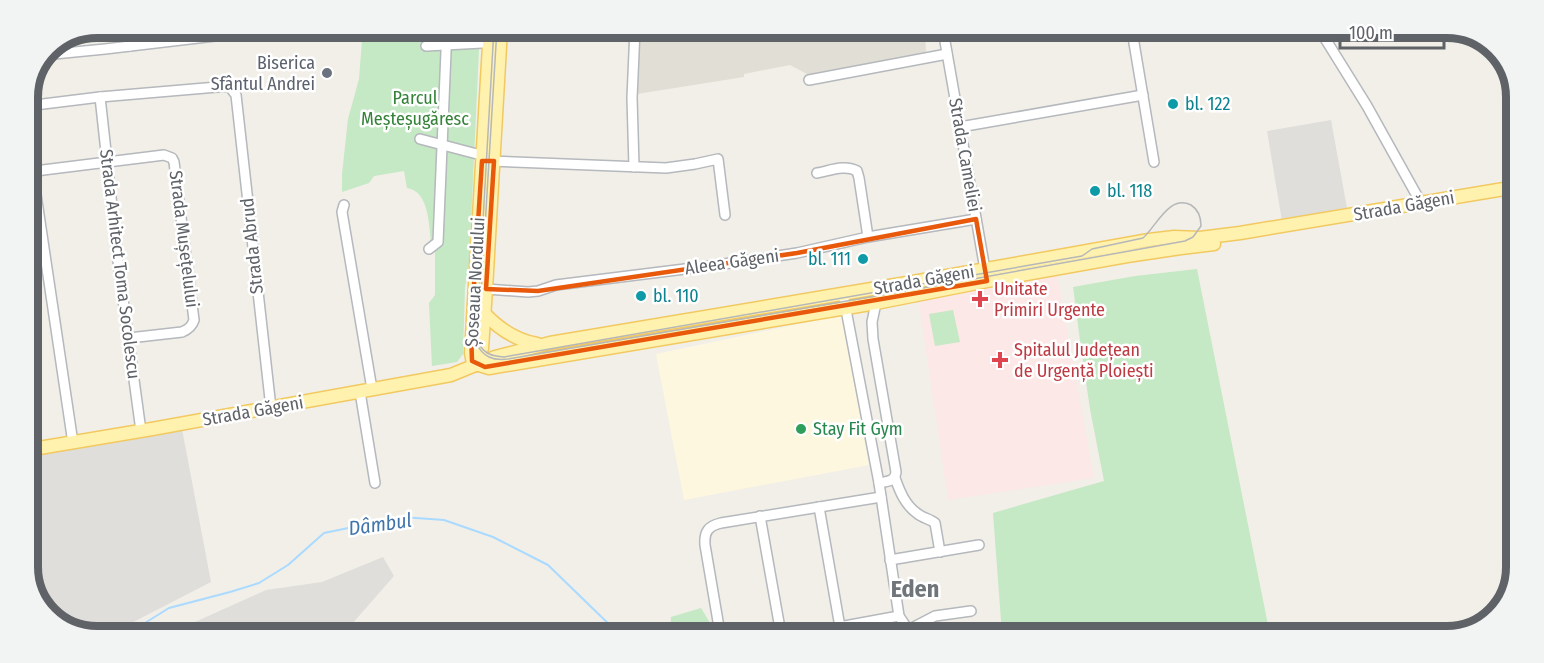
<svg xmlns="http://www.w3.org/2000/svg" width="1544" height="663" font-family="'Fira Sans Condensed',sans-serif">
<rect width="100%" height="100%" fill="#f1efe8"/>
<!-- commercial -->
<polygon fill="#fef7e0" points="842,315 869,465 684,500 656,354"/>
<!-- industrial -->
<g fill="#e0deda">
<polygon points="1331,120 1347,208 1282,221 1267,131"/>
<polygon points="182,429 211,582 116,631 70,631 41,609 27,572 27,456"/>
<polygon points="383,557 394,576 345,632 175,631 266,590 322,582"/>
</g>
<!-- education -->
<polygon fill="#e1ded6" points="639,29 925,30 926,54 853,66 809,75 790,65 744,74 744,77 637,94"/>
<!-- medical -->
<polygon fill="#fce8e6" points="1057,274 1094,478 948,500 918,297"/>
<!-- green -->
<g fill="#c5e8c5">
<path d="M 363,28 L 480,28 L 469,266 L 465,287 L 463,354 L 457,362 L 432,366 L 429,303 L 435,295 L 435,244 L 431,243 C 429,225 429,191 407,188 L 404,171 L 374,176 L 369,183 L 342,192 L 342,174 L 348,119 L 359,79 Z"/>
<polygon points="1197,269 1270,635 1002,634 993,513 1104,481 1090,409 1081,348 1073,287 1135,276"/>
<polygon points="953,310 960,342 935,346 929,314"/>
<polygon points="701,608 716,633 670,633 671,617"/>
</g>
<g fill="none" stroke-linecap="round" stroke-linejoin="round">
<!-- stream -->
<polyline stroke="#aadaff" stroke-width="2" points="132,631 169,608 230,592 259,583 288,565 324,533 402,517 444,520 493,537 548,565 618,633"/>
<defs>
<g id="minor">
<polyline points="128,27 130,46"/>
<polyline points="943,30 986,275"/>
<polyline points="1132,31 1154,162"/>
<polyline points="1321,32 1367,106 1421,203"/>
<polyline points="426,46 482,43"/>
<polyline points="44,55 105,49 283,28"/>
<polyline points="809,80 947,54"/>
<polyline points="100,97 119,270 141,431"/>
<polyline points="27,106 100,97 229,86 236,95 271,408"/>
<polyline points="960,127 1143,95"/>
<polyline points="420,139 477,154"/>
<polyline points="489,161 666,168 695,164 718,159 725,215"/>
<polyline points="634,167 632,98 635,29"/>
<path d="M 817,173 C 829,171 845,164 857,171 L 859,178 L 868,237"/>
<polyline points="344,205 342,212 372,389"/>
<polyline points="429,249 438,242 447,28"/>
<polyline points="486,289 528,292 538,291 556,285 717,265 797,253 868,237 976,219"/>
<polyline points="843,294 879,483 899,616 911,634"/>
<path d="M 876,303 L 872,322 L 873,339 L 896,472 C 895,482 887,481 879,483"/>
<polyline points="360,392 375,483"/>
<path d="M 73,443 L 34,181 C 34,174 36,171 43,170 L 164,155 L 172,158 L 174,162 L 194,320 C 192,326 189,329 182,332 L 129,338"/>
<path d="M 895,478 C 900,492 905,505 918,514 C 923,518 930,519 935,523 L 940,552"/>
<polyline points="819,507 840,627 837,634"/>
<polyline points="760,516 781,634"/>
<polyline points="890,560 979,545"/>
<polyline points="908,630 935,616 971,611"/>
<path d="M 720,633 L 705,545 C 704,532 708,526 721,523 L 881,497"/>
<polyline points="801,634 899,616"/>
</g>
<g id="major">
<polyline points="490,28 471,353 473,363 489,368 876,303 987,281 1127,256 1181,248 1214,244"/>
<path d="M 484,313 C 499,329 515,340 537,344"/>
<polyline points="477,365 482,348 486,289 501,29"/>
<polyline points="27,450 152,429 451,375 495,357 550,343 913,282 1149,240 1174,237 1200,238 1240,233 1516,187"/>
</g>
</defs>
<!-- minor casing -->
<use href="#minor" stroke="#b5b8bc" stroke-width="12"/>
<!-- major casing -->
<use href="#major" stroke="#f2c960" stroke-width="15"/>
<!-- minor -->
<use href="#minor" stroke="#fff" stroke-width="9"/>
<!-- major -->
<use href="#major" stroke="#fff2af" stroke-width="12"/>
<!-- tram -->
<path stroke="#b6b7b8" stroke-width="1.5" d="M 494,28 L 476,343 C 483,357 493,361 508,359 L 940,285 L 1185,241 L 1193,237 L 1201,226 C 1201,218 1199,210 1191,205 C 1169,194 1156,227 1143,238 L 1092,249 L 1082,256 L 504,357 C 491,356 485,354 478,343 L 497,28"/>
</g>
<!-- marked area -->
<path fill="none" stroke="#e8590c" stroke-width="4.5" stroke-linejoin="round" d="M 482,161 L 494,161 L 486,289 L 538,291 L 797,253 L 976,219 L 987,281 L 485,367 L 472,361 L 471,331 Z"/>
<!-- markers -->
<circle fill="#6b7280" stroke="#fff" stroke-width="2" cx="327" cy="73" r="6"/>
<g fill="#0f9aa8" stroke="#fff" stroke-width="2">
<circle cx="1173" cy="104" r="6"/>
<circle cx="1095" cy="191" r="6"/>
<circle cx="863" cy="259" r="6"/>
<circle cx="641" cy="296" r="6"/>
</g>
<g fill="#e0444e" stroke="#fff" stroke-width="2">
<path d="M977 290h6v6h6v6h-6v6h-6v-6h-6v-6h6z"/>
<path d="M997 351h6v6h6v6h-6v6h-6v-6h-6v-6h6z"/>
</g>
<circle fill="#2e9e5b" stroke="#fff" stroke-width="2" cx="801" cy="429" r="6"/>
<g text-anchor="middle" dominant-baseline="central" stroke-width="5" stroke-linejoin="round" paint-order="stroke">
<!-- worship labels -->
<g font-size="18" fill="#5b616d" stroke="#fff" text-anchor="end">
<text x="315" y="63">Biserica<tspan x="315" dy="21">Sfântul Andrei</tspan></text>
</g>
<!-- park labels -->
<g font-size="18" fill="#348238" stroke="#fff">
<text x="415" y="98">Parcul<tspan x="415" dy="21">Meșteșugăresc</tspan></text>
</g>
<!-- culture labels -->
<g font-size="18" fill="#0d838f" stroke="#fff" text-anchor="start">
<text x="1185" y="104">bl. 122</text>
<text x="1107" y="191">bl. 118</text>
<text x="851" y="259" text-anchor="end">bl. 111</text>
<text x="653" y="296">bl. 110</text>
</g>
<!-- street labels -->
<g font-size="18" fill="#5f6368" stroke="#fff">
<text transform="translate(965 155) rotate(80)">Strada Cameliei</text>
<text transform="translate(1404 206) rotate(-10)">Strada Găgeni</text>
<text transform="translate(184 239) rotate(83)">Strada Mușețelului</text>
<text transform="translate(252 246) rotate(-96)">Strada Abrud</text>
<text transform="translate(732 262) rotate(-8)">Aleea Găgeni</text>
<text transform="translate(120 264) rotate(83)">Strada Arhitect Toma Socolescu</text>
<text transform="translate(924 280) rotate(-10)">Strada Găgeni</text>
<text transform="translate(475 282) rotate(-87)">Șoseaua Nordului</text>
<text transform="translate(253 411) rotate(-10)">Strada Găgeni</text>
</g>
<!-- health labels -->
<g font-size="18" fill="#be3a42" stroke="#fff" text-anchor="start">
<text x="994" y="289">Unitate<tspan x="994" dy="21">Primiri Urgente</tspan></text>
<text x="1014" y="350">Spitalul Județean<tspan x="1014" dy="21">de Urgență Ploiești</tspan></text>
</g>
<!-- leisure labels -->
<g font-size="18" fill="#27864d" stroke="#fff" text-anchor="start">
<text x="813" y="429">Stay Fit Gym</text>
</g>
<!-- water labels -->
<g font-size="20" font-style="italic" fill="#4174aa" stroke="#fff">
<text transform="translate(380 524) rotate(-8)">Dâmbul</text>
</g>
<!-- district labels -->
<g font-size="24" font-weight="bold" fill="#70757a" stroke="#fff">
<text x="915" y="589">Eden</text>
</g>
</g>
<!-- crop -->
<path d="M0 0H1544V663H0ZM97 38H1447A59 59 0 0 1 1506 97V567A59 59 0 0 1 1447 626H97A59 59 0 0 1 38 567V97A59 59 0 0 1 97 38Z" fill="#f2f3f3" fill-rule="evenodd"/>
<path fill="none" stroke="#5f6368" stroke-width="8" d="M97 38H1447A59 59 0 0 1 1506 97V567A59 59 0 0 1 1447 626H97A59 59 0 0 1 38 567V97A59 59 0 0 1 97 38Z"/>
<!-- scale -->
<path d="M1340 39v9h104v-9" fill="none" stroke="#5f6368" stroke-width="3"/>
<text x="1349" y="39" font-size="18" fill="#5f6368" stroke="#ffffff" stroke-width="4.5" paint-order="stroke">100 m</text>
</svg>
